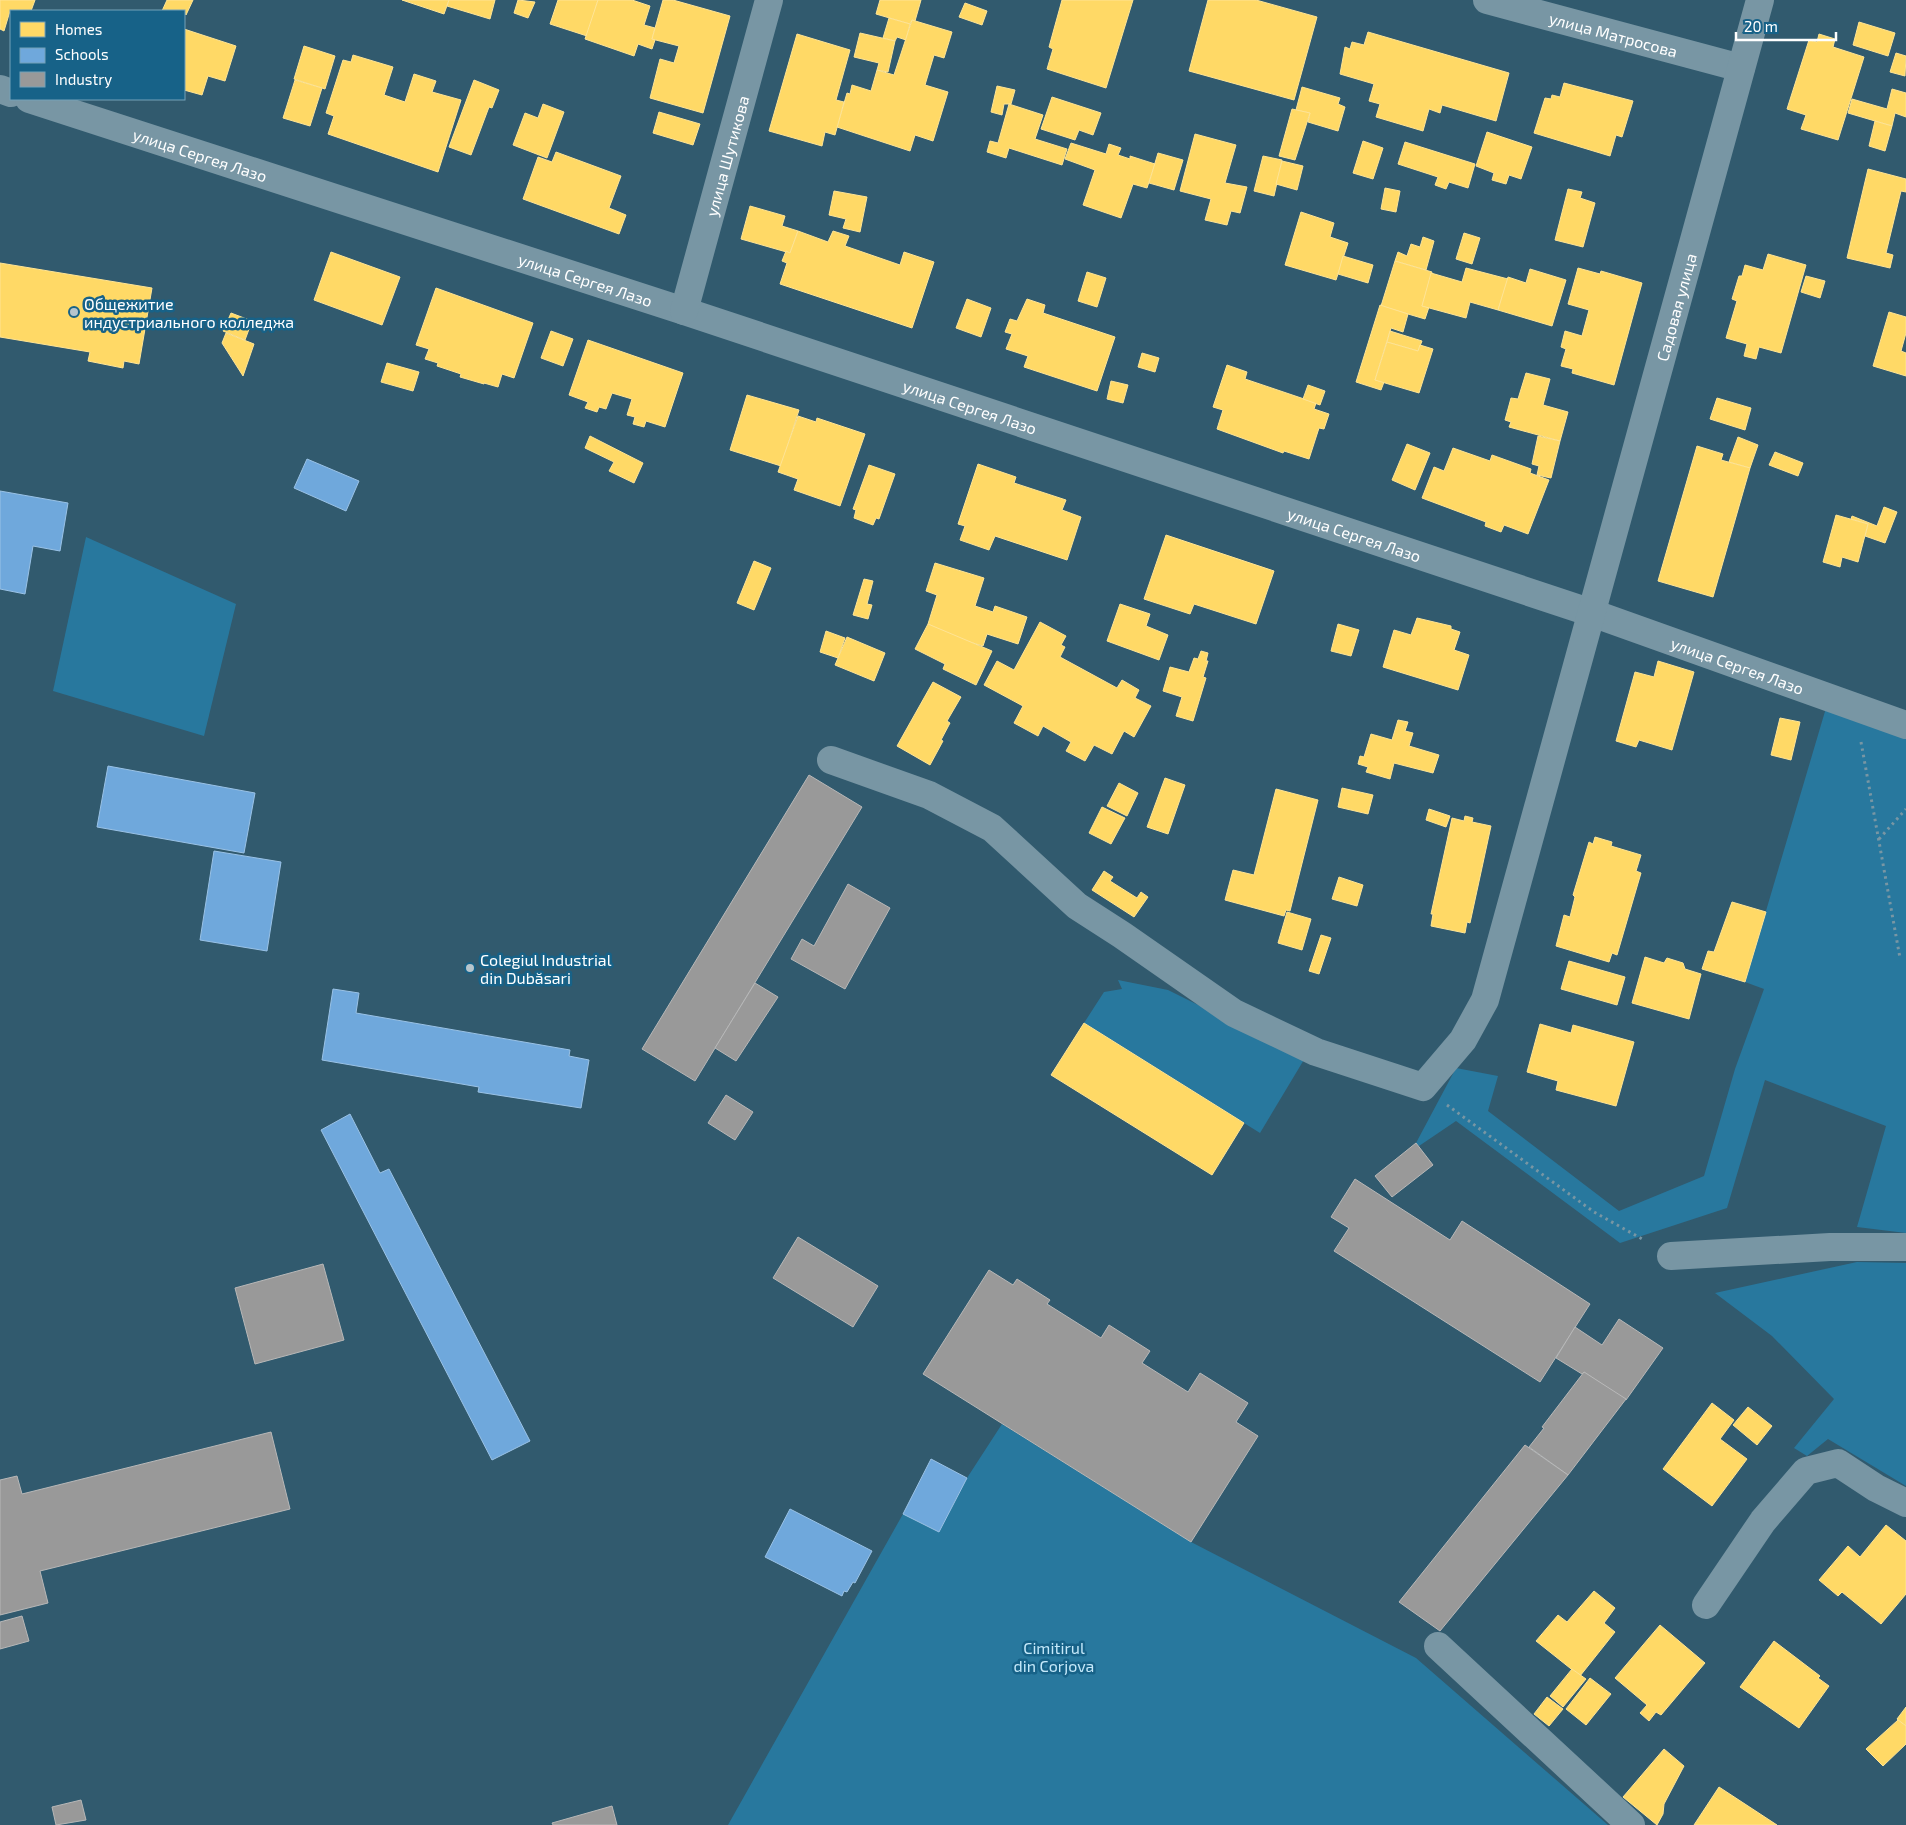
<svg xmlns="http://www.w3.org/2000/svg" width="1906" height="1825" font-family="'Exo 2',sans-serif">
<rect width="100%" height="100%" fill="#315a6e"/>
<!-- green -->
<g fill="#28789e">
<polygon points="86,537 236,604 204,736 53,691"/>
<polygon points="1826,708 1906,739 1906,1233 1857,1227 1886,1126 1765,1080 1727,1208 1620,1243 1456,1121 1419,1146 1416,1143 1456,1068 1498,1076 1488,1111 1619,1211 1704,1176 1735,1069 1764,989 1745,982"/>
<polygon points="1118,980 1168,990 1305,1058 1260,1133 1084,1023 1104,992 1122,989"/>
<polygon points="1857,1262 1906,1263 1906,1486 1828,1439 1807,1456 1794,1448 1834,1399 1772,1336 1715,1293"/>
<polygon points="1002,1424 1191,1542 1416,1658 1608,1825 728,1825 903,1514 939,1532 967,1478"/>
</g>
<!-- homes -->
<g fill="#ffd966" stroke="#ffe494">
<polygon points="0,0 35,0 31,11 10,11 4,31 0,29"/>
<polygon points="167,0 193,0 186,15 184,11 162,11"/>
<polygon points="402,0 449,0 444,14"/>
<polygon points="449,0 495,0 490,19 447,6"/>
<polygon points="518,0 535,2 528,18 514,13"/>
<polygon points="558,0 598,0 587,36 550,24"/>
<polygon points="598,0 632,0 650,6 644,25 655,28 652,39 655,40 652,49 638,44 634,56 585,39"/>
<polygon points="663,0 673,0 730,16 703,113 650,98 660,59 674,63 679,46 652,39"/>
<polygon points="880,0 921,0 915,21 912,20 910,24 876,14"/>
<polygon points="1062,0 1133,0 1106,88 1047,69 1053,49 1049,47"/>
<polygon points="1208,0 1256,0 1317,17 1294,100 1189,71"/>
<polygon points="965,3 987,11 982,25 959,17"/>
<polygon points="889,18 910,24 906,40 897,37 895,41 883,38"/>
<polygon points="912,20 952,32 944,58 934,55 925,85 948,92 933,141 915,135 910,151 837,127 847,93 850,94 852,85 871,91 877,70 894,75"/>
<polygon points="1859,22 1895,33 1888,56 1853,45"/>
<polygon points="184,29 236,46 225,81 208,76 202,95 184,90"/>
<polygon points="1368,32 1509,73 1496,121 1442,105 1440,113 1429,109 1423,131 1376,117 1380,104 1369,101 1374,84 1340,74 1345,47 1350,49 1352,42 1364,45"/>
<polygon points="860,33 895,41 888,72 877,70 879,63 854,57"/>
<polygon points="797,34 850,50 836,100 844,102 835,135 825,132 822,146 769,131"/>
<polygon points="1819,34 1835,39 1833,47 1864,57 1838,140 1801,129 1806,115 1787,109 1809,40 1817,42"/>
<polygon points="304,46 335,56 325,89 294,79"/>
<polygon points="1896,53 1906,56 1905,76 1890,72"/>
<polygon points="353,55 393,67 384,95 405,102 414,74 436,81 432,92 461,100 438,172 328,134 334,116 326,113 343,60 351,62"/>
<polygon points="295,80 322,88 310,126 283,118"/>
<polygon points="474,80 499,90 492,108 489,107 471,155 449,147"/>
<polygon points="1564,83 1633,101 1622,137 1616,135 1610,156 1534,133 1545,98 1551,99 1552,95 1560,97"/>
<polygon points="997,86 1015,90 1011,104 1004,104 1002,115 991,112"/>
<polygon points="1302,87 1340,98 1338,104 1345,107 1338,131 1308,122 1310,113 1296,110"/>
<polygon points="1892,89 1906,93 1906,117 1895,113 1892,126 1848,113 1852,99 1887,109"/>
<polygon points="1052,97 1101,113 1093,135 1079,130 1075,140 1041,129"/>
<polygon points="543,104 564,112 547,158 513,145 525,113 538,118"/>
<polygon points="1009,104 1043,115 1035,139 1067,149 1062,165 1009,148 1006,158 987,152 990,141 998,143"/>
<polygon points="1292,109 1310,113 1295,160 1279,156"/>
<polygon points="659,112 700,124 693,145 653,133"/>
<polygon points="1875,121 1892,126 1885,151 1869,146"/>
<polygon points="1487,132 1532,147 1521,179 1509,175 1506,184 1492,180 1494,173 1476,166"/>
<polygon points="1195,134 1236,145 1225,183 1247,187 1240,213 1231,211 1227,225 1205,220 1211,199 1180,191"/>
<polygon points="1363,141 1383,148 1373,179 1353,173"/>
<polygon points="1405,142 1475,164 1468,188 1449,182 1446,189 1435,185 1438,177 1398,164"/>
<polygon points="1071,143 1106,154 1109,144 1121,148 1118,155 1130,159 1130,156 1155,164 1147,188 1133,184 1121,218 1083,205 1095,170 1065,159"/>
<polygon points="556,152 621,176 609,208 626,215 619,234 523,199 538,157 552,162"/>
<polygon points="1158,153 1183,160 1174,190 1149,183"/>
<polygon points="1263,156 1282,160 1274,196 1254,191"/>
<polygon points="1282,161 1303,166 1297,190 1276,184"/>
<polygon points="1868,169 1906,179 1906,192 1901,191 1886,253 1893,255 1890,268 1847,258"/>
<polygon points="1385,188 1400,191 1396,212 1381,209"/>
<polygon points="1568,189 1582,192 1580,198 1595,203 1583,247 1555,240"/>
<polygon points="834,191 867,197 860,232 843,228 846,219 829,215"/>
<polygon points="750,206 785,216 782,226 798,231 790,253 741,239"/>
<polygon points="1301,212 1334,223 1330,237 1348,243 1336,280 1285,265"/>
<polygon points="798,231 828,242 833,231 849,236 845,246 900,265 904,252 934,262 912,328 780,284 787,263 782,261 786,251 790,253"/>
<polygon points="1464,233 1480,238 1472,264 1456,259"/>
<polygon points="1423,237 1434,241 1426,270 1395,261 1398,252 1407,256 1411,244 1420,247"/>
<polygon points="331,252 400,277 382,325 314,300"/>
<polygon points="1768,254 1806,265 1781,353 1759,347 1756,359 1744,356 1747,344 1726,338 1737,301 1732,299 1739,276 1742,276 1745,265 1763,270"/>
<polygon points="1343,256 1373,265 1368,283 1338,274"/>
<polygon points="1395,261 1432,272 1422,306 1429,307 1425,319 1381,306"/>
<polygon points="0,263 152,288 139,364 124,361 123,368 88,361 90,352 0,337"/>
<polygon points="1466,268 1508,279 1498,310 1470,302 1466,318 1422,306 1431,273 1462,282"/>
<polygon points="1578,268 1600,274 1601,271 1642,283 1614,385 1572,373 1573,369 1561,366 1566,349 1561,347 1565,331 1582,336 1589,310 1568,304"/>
<polygon points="1530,269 1566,280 1552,326 1498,310 1508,277 1526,283"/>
<polygon points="1087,272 1106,278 1097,307 1078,301"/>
<polygon points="1806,276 1825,281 1820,298 1801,292"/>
<polygon points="436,288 533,323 514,378 502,374 498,387 484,383 484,384 460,377 461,374 437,366 438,363 425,359 429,349 416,345"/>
<polygon points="967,299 991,308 981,337 956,328"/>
<polygon points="1027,299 1045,305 1043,313 1115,337 1097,391 1024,367 1028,356 1006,349 1012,334 1005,332 1010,319 1017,321"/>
<polygon points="1380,305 1408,314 1403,332 1391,328 1375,380 1384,382 1381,390 1356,382"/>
<polygon points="1889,312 1906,317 1906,333 1901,351 1906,353 1906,376 1873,366"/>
<polygon points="231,313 252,321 245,340 223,331"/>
<polygon points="551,331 573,339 563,366 541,358"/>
<polygon points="1390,331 1422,341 1418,351 1387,342"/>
<polygon points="226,333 254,344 243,376 222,343"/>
<polygon points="588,340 683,373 665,427 646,421 644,427 633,424 635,417 627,415 632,399 612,393 606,409 599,407 597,412 585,408 588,402 569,395"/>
<polygon points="1387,342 1418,351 1420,345 1433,349 1419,393 1375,380"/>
<polygon points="1142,353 1159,358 1155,372 1138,367"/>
<polygon points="387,363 419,372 413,391 381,382"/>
<polygon points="1227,365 1247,372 1245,379 1316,403 1314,409 1329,414 1324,429 1319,428 1309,459 1284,451 1283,453 1217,429 1223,410 1213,407"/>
<polygon points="1526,373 1550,379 1543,405 1568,412 1560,441 1509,427 1511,422 1505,420 1511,398 1518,399"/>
<polygon points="1111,381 1128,385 1123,403 1107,399"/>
<polygon points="1308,385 1325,391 1320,405 1303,399"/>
<polygon points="747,395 799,410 781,466 730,450"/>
<polygon points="1717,398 1751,408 1745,430 1710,419"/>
<polygon points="798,416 816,422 817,418 865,434 840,506 794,490 798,479 778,472"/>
<polygon points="590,436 643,463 634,483 609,471 614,462 585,448"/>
<polygon points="1538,436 1560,441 1551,478 1537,475 1539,466 1532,464"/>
<polygon points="1738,437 1758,445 1750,468 1729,462"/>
<polygon points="1407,444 1430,453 1415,490 1392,480"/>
<polygon points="1697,446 1723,454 1721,460 1750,468 1713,597 1658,581"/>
<polygon points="1453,448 1490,461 1492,455 1531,469 1530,473 1549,480 1528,534 1504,525 1501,532 1485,526 1486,522 1422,498 1434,467 1444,471"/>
<polygon points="1775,452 1803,463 1798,476 1769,465"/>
<polygon points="978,464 1016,477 1014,483 1066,500 1062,510 1081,517 1067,560 995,536 989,550 960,540 965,526 958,524"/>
<polygon points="869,465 895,474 879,519 876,518 873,525 854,518 856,510 853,509"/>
<polygon points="1884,507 1897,512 1885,543 1865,536 1868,524 1851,519 1852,516 1877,526"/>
<polygon points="1836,515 1868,524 1858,562 1842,557 1840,567 1823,562"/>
<polygon points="1166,535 1274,571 1256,624 1194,604 1190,614 1144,599"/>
<polygon points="754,561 771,568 754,610 737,603"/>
<polygon points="935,563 984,578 975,606 993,612 995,606 1027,617 1018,644 987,634 983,646 956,638 928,624 937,595 926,591"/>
<polygon points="864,579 873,581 867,604 872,605 868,619 853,615"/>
<polygon points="1120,604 1150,614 1146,626 1168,635 1159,660 1107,641"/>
<polygon points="1417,618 1451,626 1451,629 1460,632 1454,650 1469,655 1458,690 1383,667 1394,630 1411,635"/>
<polygon points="1040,622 1066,636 1061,645 1065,647 1060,657 1117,688 1122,680 1139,690 1135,698 1151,706 1134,737 1124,731 1112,754 1094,745 1085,761 1066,751 1071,742 1043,726 1038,736 1014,723 1023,706 984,685 997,661 1014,670"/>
<polygon points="928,624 992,651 976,685 943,669 945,664 915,649"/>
<polygon points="1338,624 1359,630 1351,656 1331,651"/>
<polygon points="826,631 845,638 838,658 820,652"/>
<polygon points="847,637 885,653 874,681 835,665"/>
<polygon points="1201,651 1208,653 1206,661 1208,661 1203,677 1206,678 1193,721 1176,716 1182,697 1163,691 1170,667 1189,672 1194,658 1198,659"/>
<polygon points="1658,661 1694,672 1672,750 1639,740 1636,747 1616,741 1635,672 1654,677"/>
<polygon points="933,682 961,697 947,721 950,723 941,740 943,741 930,765 897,746"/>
<polygon points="1780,718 1800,722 1791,760 1771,755"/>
<polygon points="1398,720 1408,722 1405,731 1413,733 1409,746 1439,755 1433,773 1394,763 1390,779 1366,772 1368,767 1358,764 1360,756 1364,757 1371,734 1392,740"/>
<polygon points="1165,778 1185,785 1168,834 1147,827"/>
<polygon points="1119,783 1138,793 1127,816 1107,806"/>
<polygon points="1342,788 1373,795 1368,814 1338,807"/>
<polygon points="1276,789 1318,800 1290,911 1286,910 1284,916 1225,900 1233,870 1254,875"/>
<polygon points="1102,807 1125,818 1111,844 1089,833"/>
<polygon points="1429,809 1450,816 1446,827 1426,820"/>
<polygon points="1465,816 1473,818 1472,822 1491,826 1470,923 1467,922 1465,933 1431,926 1433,914 1431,914 1452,818 1464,821"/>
<polygon points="1595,837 1612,842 1611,846 1641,855 1636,871 1641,873 1617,955 1612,953 1609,962 1556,946 1564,915 1570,917 1575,897 1573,895 1589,842 1593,844"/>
<polygon points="1104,871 1113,877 1110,881 1137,898 1141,892 1148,897 1134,917 1092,890"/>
<polygon points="1339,877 1363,885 1357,906 1332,899"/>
<polygon points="1732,902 1766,912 1745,982 1702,969 1708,951 1714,952"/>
<polygon points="1287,912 1311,919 1302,950 1278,943"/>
<polygon points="1321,935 1331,938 1319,974 1309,971"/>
<polygon points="1645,957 1664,963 1667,958 1683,963 1685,969 1701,974 1689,1019 1632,1003"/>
<polygon points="1569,961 1625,977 1617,1005 1561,989"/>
<polygon points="1084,1023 1244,1123 1212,1175 1051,1075"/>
<polygon points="1540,1024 1571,1033 1573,1025 1634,1042 1616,1106 1556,1090 1558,1081 1527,1072"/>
<polygon points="1712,1403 1734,1420 1720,1439 1747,1459 1712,1506 1663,1469"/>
<polygon points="1748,1407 1772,1426 1757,1445 1733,1425"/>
<polygon points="1886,1525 1906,1541 1906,1594 1881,1624 1842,1592 1838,1596 1819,1580 1848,1546 1860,1557"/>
<polygon points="1594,1591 1615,1608 1604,1623 1615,1632 1580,1676 1536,1641 1558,1615 1567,1622"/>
<polygon points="1660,1625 1705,1663 1661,1715 1656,1712 1649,1721 1640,1713 1647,1705 1615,1678"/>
<polygon points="1774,1641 1820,1676 1818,1678 1829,1686 1799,1728 1740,1687"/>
<polygon points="1572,1669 1586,1679 1563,1707 1550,1696"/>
<polygon points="1590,1678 1611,1694 1586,1725 1566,1709"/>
<polygon points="1547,1697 1563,1709 1549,1726 1534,1714"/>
<polygon points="1906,1707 1906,1726 1897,1719"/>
<polygon points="1898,1720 1906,1726 1906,1744 1883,1766 1866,1749"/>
<polygon points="1664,1749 1684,1766 1664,1804 1663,1814 1657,1825 1623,1797"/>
<polygon points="1719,1787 1777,1825 1694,1825"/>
</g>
<!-- schools -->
<g fill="#6fa8dc" stroke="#9ac2e6">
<polygon points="307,459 359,481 346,511 294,488"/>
<polygon points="0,491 68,503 60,551 33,546 25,594 0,589"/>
<polygon points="108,766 255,793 244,853 97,827"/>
<polygon points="214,851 281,862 267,951 200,940"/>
<polygon points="333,989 359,993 356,1013 570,1050 569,1056 589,1060 581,1108 478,1092 479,1087 322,1060"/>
<polygon points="350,1114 380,1173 389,1169 530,1441 492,1460 321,1130"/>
<polygon points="931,1459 967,1478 939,1532 903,1514"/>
<polygon points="790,1509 872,1551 855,1583 853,1582 847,1592 844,1591 842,1596 765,1557"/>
</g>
<!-- industry -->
<g fill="#999" stroke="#b8b8b8">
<polygon points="809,775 862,807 695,1081 642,1049"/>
<polygon points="848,884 890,908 845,989 791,959 802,939 814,946"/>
<polygon points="755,983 778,997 736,1061 715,1048"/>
<polygon points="726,1095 753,1112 735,1140 708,1123"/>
<polygon points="1416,1143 1433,1165 1392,1197 1375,1176"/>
<polygon points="1355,1179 1450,1240 1462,1221 1590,1304 1540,1382 1334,1251 1349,1228 1331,1217"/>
<polygon points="798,1237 878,1286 853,1327 773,1278"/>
<polygon points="323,1264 344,1340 255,1364 235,1288"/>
<polygon points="989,1270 1013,1285 1017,1279 1050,1300 1047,1304 1101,1338 1109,1325 1150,1351 1142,1363 1188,1392 1200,1373 1248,1403 1236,1422 1258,1436 1191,1542 923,1374"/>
<polygon points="1619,1319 1663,1348 1626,1400 1584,1372 1582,1374 1556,1358 1575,1327 1602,1345"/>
<polygon points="1584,1372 1626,1399 1568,1475 1529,1447 1544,1428 1542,1427"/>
<polygon points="271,1432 290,1509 40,1571 48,1603 0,1615 0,1480 17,1476 22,1494"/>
<polygon points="1525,1445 1568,1475 1440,1631 1399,1602"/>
<polygon points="22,1616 29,1641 0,1649 0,1622"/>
<polygon points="81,1800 86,1820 56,1825 52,1807"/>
<polygon points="612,1806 617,1825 553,1825 552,1823"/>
</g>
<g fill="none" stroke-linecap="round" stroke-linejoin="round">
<!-- path -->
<g stroke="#7896a4" stroke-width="3" stroke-dasharray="2.5 4" stroke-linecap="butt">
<polyline points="1861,742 1900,958"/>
<polyline points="1879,839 1906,809"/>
<polyline points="1447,1105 1594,1212 1644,1240"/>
</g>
<!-- minor -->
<g stroke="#7896a4" stroke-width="28">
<path id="s1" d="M 1487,0 L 1741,68"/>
<polyline points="0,89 11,93"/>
<path id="s2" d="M 29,99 L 684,311 L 1592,613 L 1906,725"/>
<path id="s3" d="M 684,311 L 769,0"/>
<path id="s4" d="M 831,760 L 929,795 L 992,828 L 1077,906 L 1122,935 L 1234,1013 L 1316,1052 L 1423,1087 L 1463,1040 L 1485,1000 L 1760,0"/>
<polyline points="1671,1256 1830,1247 1906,1247"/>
<polyline points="1706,1605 1763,1521 1806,1471 1838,1463 1876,1488 1906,1503"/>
<polyline points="1438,1646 1631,1825"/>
</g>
</g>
<!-- markers -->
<g fill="#b7c5cc" stroke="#176288" stroke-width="2">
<circle cx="74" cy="312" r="5"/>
<circle cx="470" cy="968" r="5"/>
</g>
<g text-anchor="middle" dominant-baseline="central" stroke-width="5" stroke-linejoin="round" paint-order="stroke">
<!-- street labels -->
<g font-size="16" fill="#fff" stroke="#176288">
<text stroke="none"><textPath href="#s1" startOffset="131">улица Матросова</textPath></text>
<text stroke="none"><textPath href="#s2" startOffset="180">улица Сергея Лазо</textPath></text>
<text stroke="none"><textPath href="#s3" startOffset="161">улица Шутикова</textPath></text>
<text stroke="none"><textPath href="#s2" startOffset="585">улица Сергея Лазо</textPath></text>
<text stroke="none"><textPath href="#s4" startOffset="1510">Садовая улица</textPath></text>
<text stroke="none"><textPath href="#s2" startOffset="990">улица Сергея Лазо</textPath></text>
<text stroke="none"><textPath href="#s2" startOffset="1395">улица Сергея Лазо</textPath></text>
<text stroke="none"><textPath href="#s2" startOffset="1800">улица Сергея Лазо</textPath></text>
</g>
<!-- poi labels -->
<g font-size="16" fill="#fff" stroke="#176288" text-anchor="start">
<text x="84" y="303">Общежитие<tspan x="84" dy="18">индустриального колледжа</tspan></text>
<text x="480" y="959">Colegiul Industrial<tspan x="480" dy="18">din Dubăsari</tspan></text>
</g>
<!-- park labels -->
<g font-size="16" fill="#c5e9fa" stroke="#176288">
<text x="1054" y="1647">Cimitirul<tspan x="1054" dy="18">din Corjova</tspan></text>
</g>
</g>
<!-- legend -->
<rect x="10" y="10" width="175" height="90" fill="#176288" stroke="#74a1b8"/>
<rect x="20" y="22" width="25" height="15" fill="#ffd966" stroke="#74a1b8"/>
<text x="55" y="35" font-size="15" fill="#ffffff">Homes</text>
<rect x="20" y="48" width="25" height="15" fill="#6fa8dc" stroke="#74a1b8"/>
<text x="55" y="60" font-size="15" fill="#ffffff">Schools</text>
<rect x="20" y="72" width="25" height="15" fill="#999999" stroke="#74a1b8"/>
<text x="55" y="85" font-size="15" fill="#ffffff">Industry</text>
<!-- scale -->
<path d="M1736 32v8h100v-8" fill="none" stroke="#ffffff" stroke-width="2.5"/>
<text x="1744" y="32" font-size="15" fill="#ffffff" stroke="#176288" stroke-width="4" paint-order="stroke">20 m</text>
</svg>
